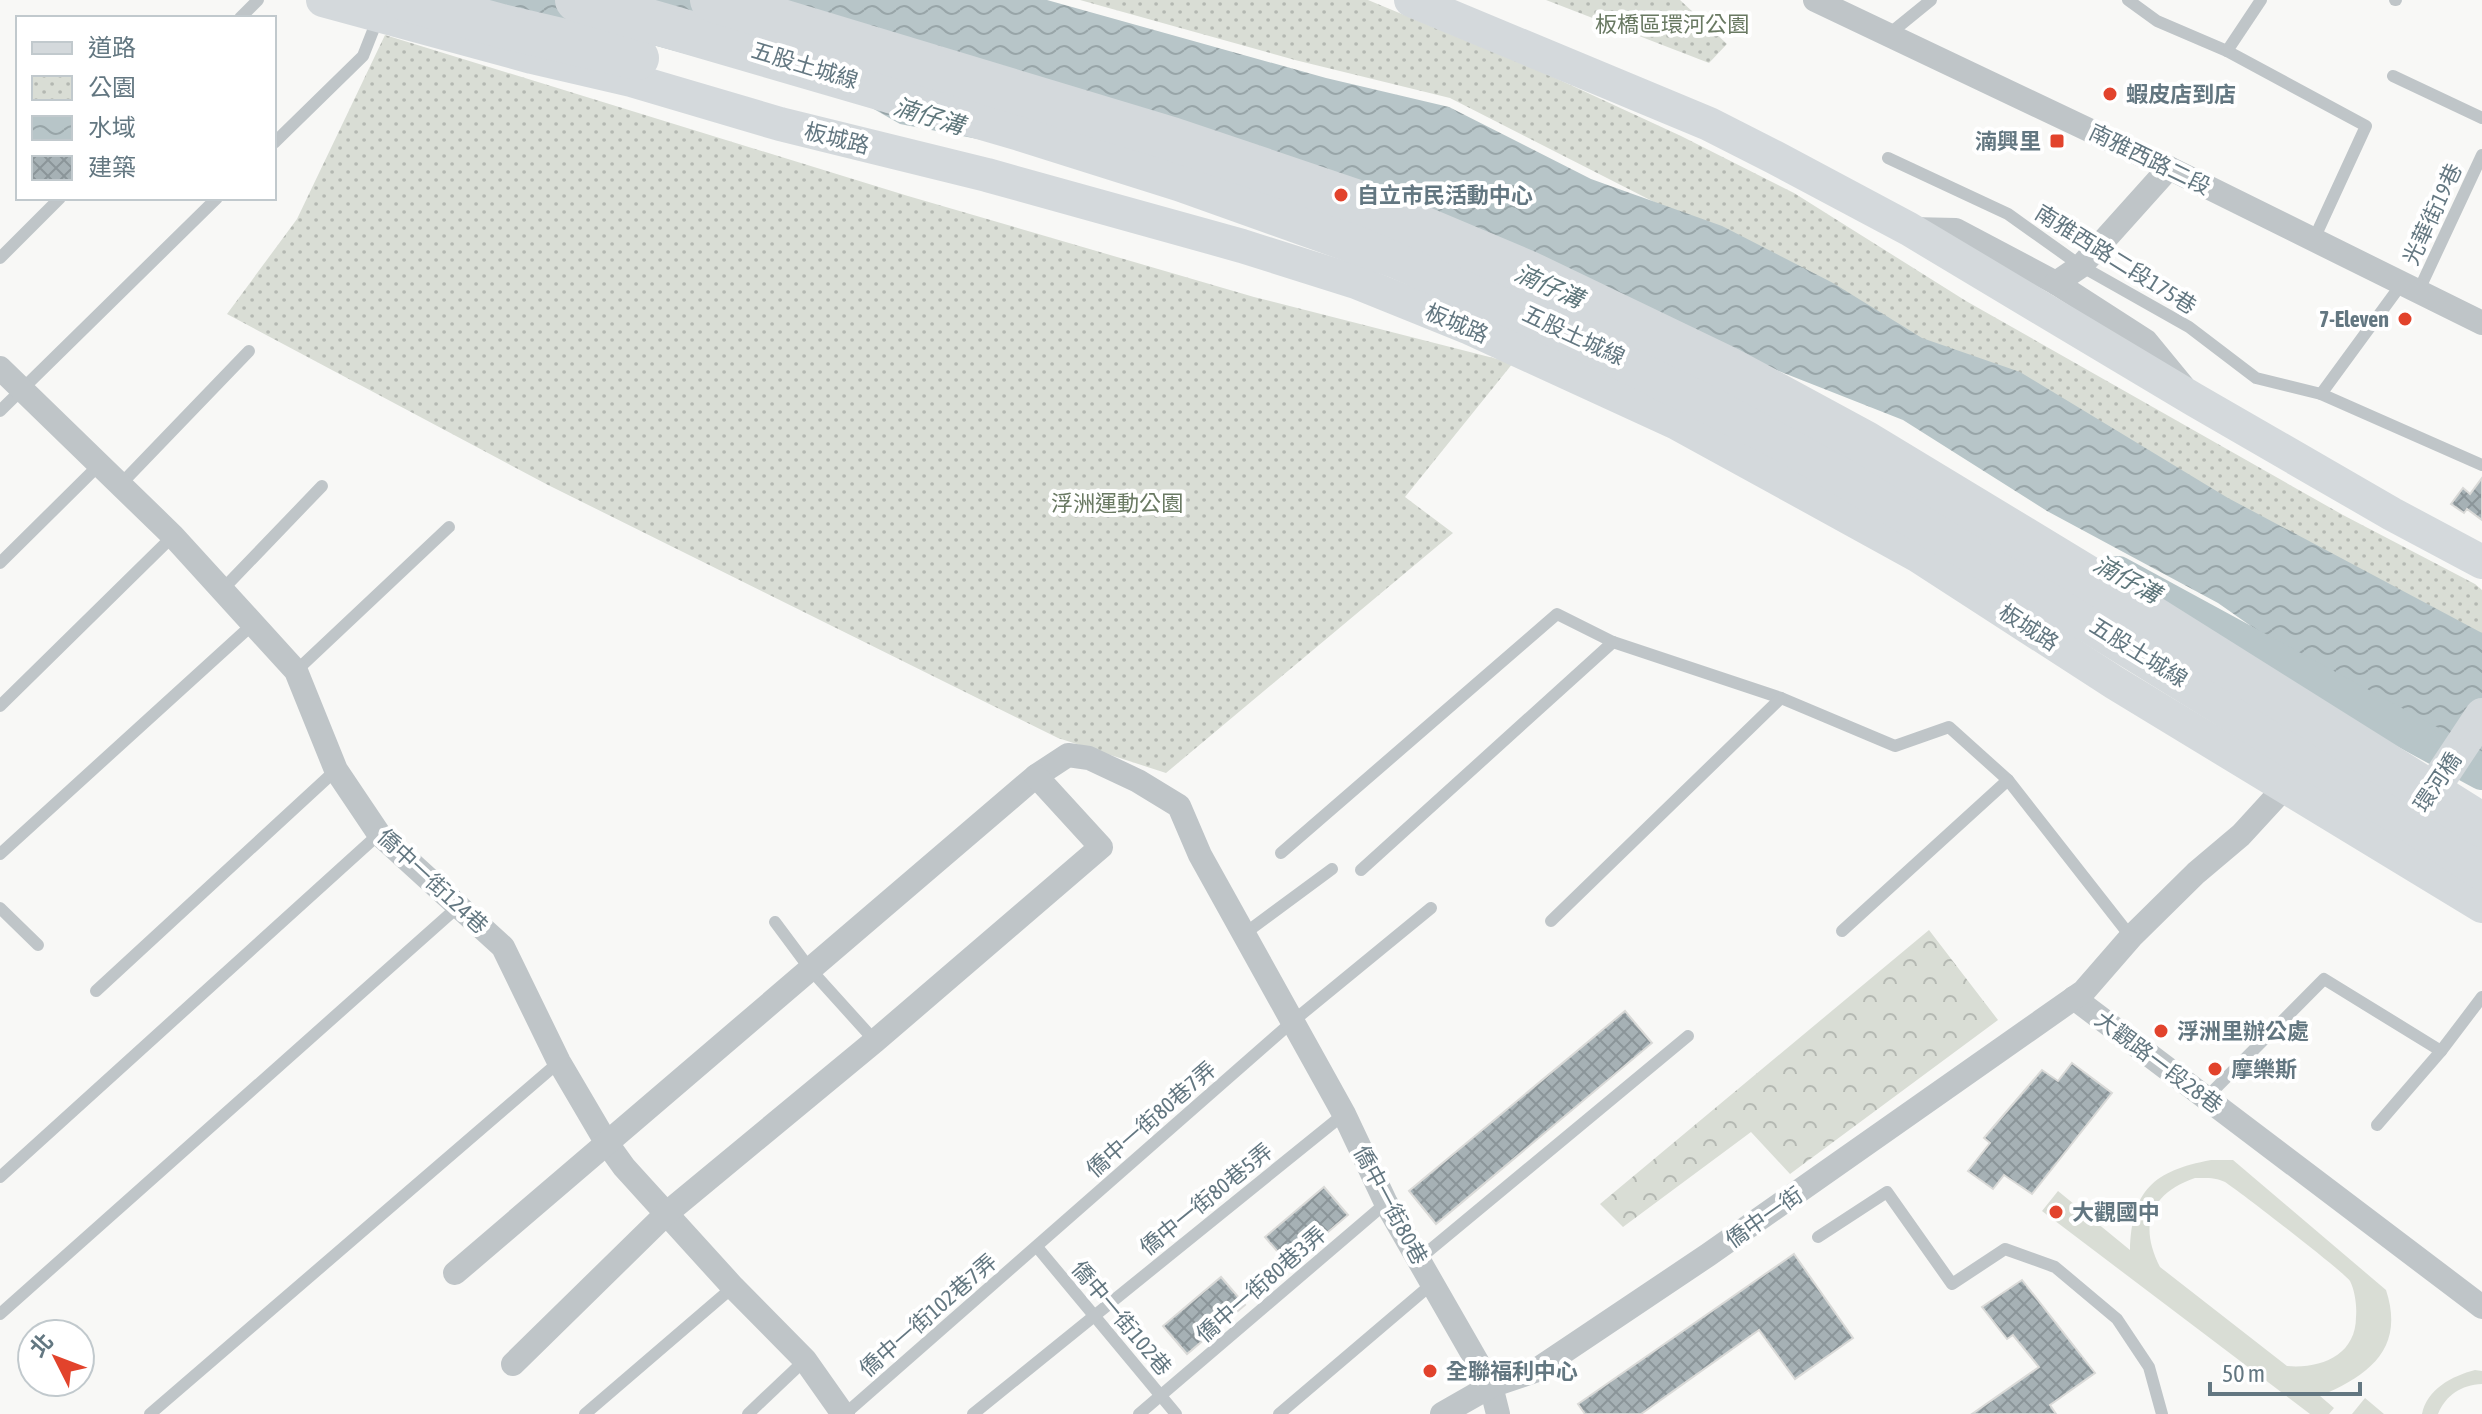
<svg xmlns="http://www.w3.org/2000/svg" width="2482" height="1414" font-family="'Asap Condensed','Noto Sans TC',sans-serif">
<defs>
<pattern id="forest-crowns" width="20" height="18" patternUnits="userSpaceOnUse" patternTransform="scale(2)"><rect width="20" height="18" fill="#d9ddd5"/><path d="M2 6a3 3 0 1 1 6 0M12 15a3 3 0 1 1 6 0" fill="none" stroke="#b4b8b2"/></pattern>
<pattern id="park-dots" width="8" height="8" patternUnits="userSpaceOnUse" patternTransform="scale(2)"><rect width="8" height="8" fill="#d9ddd5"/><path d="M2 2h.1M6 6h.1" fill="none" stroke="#b4b8b2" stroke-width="1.8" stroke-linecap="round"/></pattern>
<pattern id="water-waves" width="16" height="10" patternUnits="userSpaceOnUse" patternTransform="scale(2)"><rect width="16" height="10" fill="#b7c5c8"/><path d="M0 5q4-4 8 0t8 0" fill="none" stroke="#98a5a8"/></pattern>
<pattern id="building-cross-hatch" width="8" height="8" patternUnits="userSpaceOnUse" patternTransform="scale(2)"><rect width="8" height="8" fill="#a6b1b5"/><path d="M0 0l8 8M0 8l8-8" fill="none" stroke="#8b9599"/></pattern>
</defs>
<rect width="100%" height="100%" fill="#f8f8f6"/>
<!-- green -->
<g fill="#d9ddd5" fill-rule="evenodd">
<path d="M 2211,1160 L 2233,1160 L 2386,1290 C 2405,1348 2370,1375 2320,1396 L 2334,1408 L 2329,1414 L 2310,1414 L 2042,1211 L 2058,1191 L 2130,1250 C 2132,1190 2153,1171 2211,1160 ZM 2195,1178 C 2204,1178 2216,1177 2225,1182 C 2239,1191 2344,1272 2350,1281 C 2355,1291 2357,1306 2356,1317 C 2356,1355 2321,1369 2287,1366 L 2160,1267 C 2138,1224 2151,1193 2195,1178 Z"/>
<path d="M 2475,1370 L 2482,1371 L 2482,1384 C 2461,1385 2446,1395 2438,1414 L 2422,1414 C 2427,1389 2452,1376 2475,1370 Z"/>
<polygon points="2365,1398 2384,1414 2352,1414"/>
</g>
<!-- forest -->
<polygon fill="url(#forest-crowns)" points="1929,930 1998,1020 1790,1174 1751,1132 1623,1227 1600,1204"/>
<!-- park -->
<g fill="url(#park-dots)">
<polygon points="1080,0 1368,0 1551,76 1681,136 1794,193 1966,301 2343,515 2475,584 2482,590 2482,640 1768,260 1450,98 1295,60"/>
<polygon points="1546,0 1680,0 1727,44 1709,63"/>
<polygon points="385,35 908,196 1254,297 1513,363 1405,497 1453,533 1166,773 1058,738 548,485 227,314 297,219"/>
</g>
<!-- water -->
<polygon fill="url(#water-waves)" points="485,0 1047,0 1326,78 1449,107 1591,179 1722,226 1833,283 1922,338 2020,372 2228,498 2482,633 2482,773 2417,738 2334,684 2218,603 2047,511 1903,420 1700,340 1087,160 900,124 858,100"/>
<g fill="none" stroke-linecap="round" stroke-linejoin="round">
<!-- river -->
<polyline stroke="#b7c5c8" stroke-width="36" points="2118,574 2482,772"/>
</g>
<!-- building -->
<g fill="url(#building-cross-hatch)" stroke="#dadad8" stroke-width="2">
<polygon points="2482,478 2482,520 2467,509 2464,513 2451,504 2463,488 2470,494"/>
<polygon points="1625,1011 1652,1043 1436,1224 1409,1191"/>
<polygon points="2072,1063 2112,1093 2032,1194 2004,1175 1993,1189 1968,1171 1990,1143 1984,1138 2042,1070 2058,1081"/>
<polygon points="1324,1187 1348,1215 1289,1265 1265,1237"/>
<polygon points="1794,1254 1853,1338 1795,1379 1759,1330 1641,1414 1585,1414 1578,1404"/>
<polygon points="1221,1277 1245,1305 1187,1354 1163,1326"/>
<polygon points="2022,1280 2095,1373 2050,1405 2056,1414 1972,1414 2039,1367 2013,1335 2007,1339 1982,1307"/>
</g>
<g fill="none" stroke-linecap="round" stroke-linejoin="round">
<!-- lane -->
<g stroke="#bfc5c8" stroke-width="12">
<polyline points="2128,0 2157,21 2227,51"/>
<polyline points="2261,0 2227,51 2366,126 2314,239"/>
<polyline points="2395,0 2396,0"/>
<polyline points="240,18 258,0"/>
<polyline points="1888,35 1931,0"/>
<polyline points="2393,76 2482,118"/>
<polyline points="274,143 363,56 378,18"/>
<polyline points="1888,158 2008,214 2081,266 2189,327 2256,378 2321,394"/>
<polyline points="0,258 60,198"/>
<polyline points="2403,282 2321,394 2482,465"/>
<polyline points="2419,290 2482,155"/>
<polyline points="0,411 217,198"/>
<polyline points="120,485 249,351"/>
<polyline points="0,563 99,465"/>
<polyline points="222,590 322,486"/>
<polyline points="296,671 449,527"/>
<polyline points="0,706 173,536"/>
<polyline points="1281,853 1557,614 1613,642 1781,698 1895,746 1949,727 2008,780 2131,937"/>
<polyline points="0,854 253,624"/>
<polyline points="1361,870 1613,642"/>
<polyline points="0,908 38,945"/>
<polyline points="1551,921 1781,698"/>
<polyline points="775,922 810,969 875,1041"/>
<polyline points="1842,931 2008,780"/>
<polyline points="1244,934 1332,869"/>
<polyline points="96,991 336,770"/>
<polyline points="2206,1098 2324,979 2441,1051"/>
<polyline points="2377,1125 2441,1051 2482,997"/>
<polyline points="0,1177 379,834"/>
<polyline points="1818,1237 1887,1192 1952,1284 2005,1249 2055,1267 2117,1319 2149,1367 2162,1414"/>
<polyline points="1037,1247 1176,1414"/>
<polyline points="1419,1259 1688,1036"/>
<polyline points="0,1314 460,905"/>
<polyline points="150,1414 559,1062"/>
<polyline points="585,1414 733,1287"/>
<polyline points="748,1414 805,1360"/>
<polyline points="845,1414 1292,1022 1431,908"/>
<polyline points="973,1414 1344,1114"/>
<polyline points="1139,1414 1386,1203"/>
<polyline points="1279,1414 1433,1283"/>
</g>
<!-- street -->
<g stroke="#bfc5c8" stroke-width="24">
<polyline points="1815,0 2169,168 2482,323"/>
<polyline points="1911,229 1956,230 2056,283 2146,341 2183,386"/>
<polyline points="2056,283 2081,266 2169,168"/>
<polyline points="0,368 173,536 296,671 336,770 379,834 503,947 559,1062 606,1142 624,1167 733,1287 805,1360 843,1414"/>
<polyline points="2074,998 2482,1307"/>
<polyline points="455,1273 1036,776 1068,755 1089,758 1138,781 1179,806 1200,855 1344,1114 1386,1203 1491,1386 1498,1414"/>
<polyline points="513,1364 667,1213 875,1041 1101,847 1036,776"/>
<polyline points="1442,1414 1491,1386 1535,1371 1708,1255 2084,991 2131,937 2196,873 2241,835 2284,788"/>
</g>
<!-- secondary -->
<g stroke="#d4d9dc" stroke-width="34">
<polyline points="323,0 532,57 631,80 780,124 987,175 1242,246 1356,282 1470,328 1677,423 1917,555 2115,683 2482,906"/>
<polyline points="1411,0 1709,124 1774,157 1909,229 2193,399 2392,514 2482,562"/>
<polyline points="2417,813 2482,715"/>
</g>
<!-- highway -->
<g stroke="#d4d9dc" stroke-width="44">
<polyline points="408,0 501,26 637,58"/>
<polyline points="577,0 1020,129 1182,180 1398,257 1571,332 1787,441 2064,605 2414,822 2482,868"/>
<polyline points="712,0 1172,139 1370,206 1529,273 1729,369 1864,442 2100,585 2482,825"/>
</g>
</g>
<!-- markers -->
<g fill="#e2432c" stroke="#fff" stroke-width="3">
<circle cx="2110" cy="94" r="8"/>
<rect x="2049" y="133" width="16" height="16" rx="4"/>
<circle cx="1341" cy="195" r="8"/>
<circle cx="2405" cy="319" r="8"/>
<circle cx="2161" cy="1031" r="8"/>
<circle cx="2215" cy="1069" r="8"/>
<circle cx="2056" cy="1212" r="8"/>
<circle cx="1430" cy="1371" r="8"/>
</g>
<g text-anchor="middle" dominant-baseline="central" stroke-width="8" stroke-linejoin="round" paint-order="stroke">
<!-- park labels -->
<g font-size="22" fill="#697962" stroke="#fff">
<text x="1672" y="24">板橋區環河公園</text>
<text x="1117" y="503">浮洲運動公園</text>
</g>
<!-- street labels -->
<g font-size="22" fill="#637781" stroke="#fff">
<text transform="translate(805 65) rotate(17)">五股土城線</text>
<text transform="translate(837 138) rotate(14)">板城路</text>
<text transform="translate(2150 159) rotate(26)">南雅西路二段</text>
<text transform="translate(2432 214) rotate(-65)">光華街19巷</text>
<text transform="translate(2116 259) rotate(32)">南雅西路二段175巷</text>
<text transform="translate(1457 323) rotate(23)">板城路</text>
<text transform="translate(1574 335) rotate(25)">五股土城線</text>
<text transform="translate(2029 627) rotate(33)">板城路</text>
<text transform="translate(2139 652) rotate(32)">五股土城線</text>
<text transform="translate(2437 782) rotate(-56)">環河橋</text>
<text transform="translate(433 881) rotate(43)">僑中一街124巷</text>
<text transform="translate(2159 1062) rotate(37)">大觀路一段28巷</text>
<text transform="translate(1151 1119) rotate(-41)">僑中一街80巷7弄</text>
<text transform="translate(1206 1199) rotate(-39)">僑中一街80巷5弄</text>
<text transform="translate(1391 1205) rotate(62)">僑中一街80巷</text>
<text transform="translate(1764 1217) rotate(-35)">僑中一街</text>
<text transform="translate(1261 1284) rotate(-41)">僑中一街80巷3弄</text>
<text transform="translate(928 1315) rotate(-41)">僑中一街102巷7弄</text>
<text transform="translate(1122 1318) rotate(50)">僑中一街102巷</text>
</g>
<!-- poi labels -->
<g font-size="22" font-weight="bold" fill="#637781" stroke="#fff" text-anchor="start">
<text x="2126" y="94">蝦皮店到店</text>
<text x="2041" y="141" text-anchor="end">湳興里</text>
<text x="1357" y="195">自立市民活動中心</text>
<text x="2389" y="319" text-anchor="end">7-Eleven</text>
<text x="2177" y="1031">浮洲里辦公處</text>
<text x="2231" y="1069">摩樂斯</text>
<text x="2072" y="1212">大觀國中</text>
<text x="1446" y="1371">全聯福利中心</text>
</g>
<!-- water labels -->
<g font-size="24" font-style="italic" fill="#5e767b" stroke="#fff">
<text transform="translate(929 116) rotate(17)">湳仔溝</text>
<text transform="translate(1549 286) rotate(24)">湳仔溝</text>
<text transform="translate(2127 579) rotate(29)">湳仔溝</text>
</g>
</g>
<!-- legend -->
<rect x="16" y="16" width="260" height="184" fill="#ffffff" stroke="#c1c9cd" stroke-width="2"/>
<rect x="32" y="42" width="40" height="12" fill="#d4d9dc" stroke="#c1c9cd" stroke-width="2"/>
<text x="88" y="56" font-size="24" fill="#637781">道路</text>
<rect x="32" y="76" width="40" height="24" fill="url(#park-dots)" stroke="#c1c9cd" stroke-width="2"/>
<text x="88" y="96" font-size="24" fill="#637781">公園</text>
<rect x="32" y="116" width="40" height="24" fill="url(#water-waves)" stroke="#c1c9cd" stroke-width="2"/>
<text x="88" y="136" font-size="24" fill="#637781">水域</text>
<rect x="32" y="156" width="40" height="24" fill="url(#building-cross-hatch)" stroke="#c1c9cd" stroke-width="2"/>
<text x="88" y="176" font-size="24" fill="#637781">建築</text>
<!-- north arrow -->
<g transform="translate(56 1358) rotate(312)"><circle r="38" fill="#ffffff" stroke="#c1c9cd" stroke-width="2"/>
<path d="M0-6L14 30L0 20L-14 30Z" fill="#e2432c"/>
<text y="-12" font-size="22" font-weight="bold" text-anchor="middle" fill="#637781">北</text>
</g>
<!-- scale -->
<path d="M2210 1382v12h150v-12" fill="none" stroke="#637781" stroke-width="4"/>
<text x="2222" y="1382" font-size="24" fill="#637781" stroke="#ffffff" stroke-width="6" paint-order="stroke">50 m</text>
</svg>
